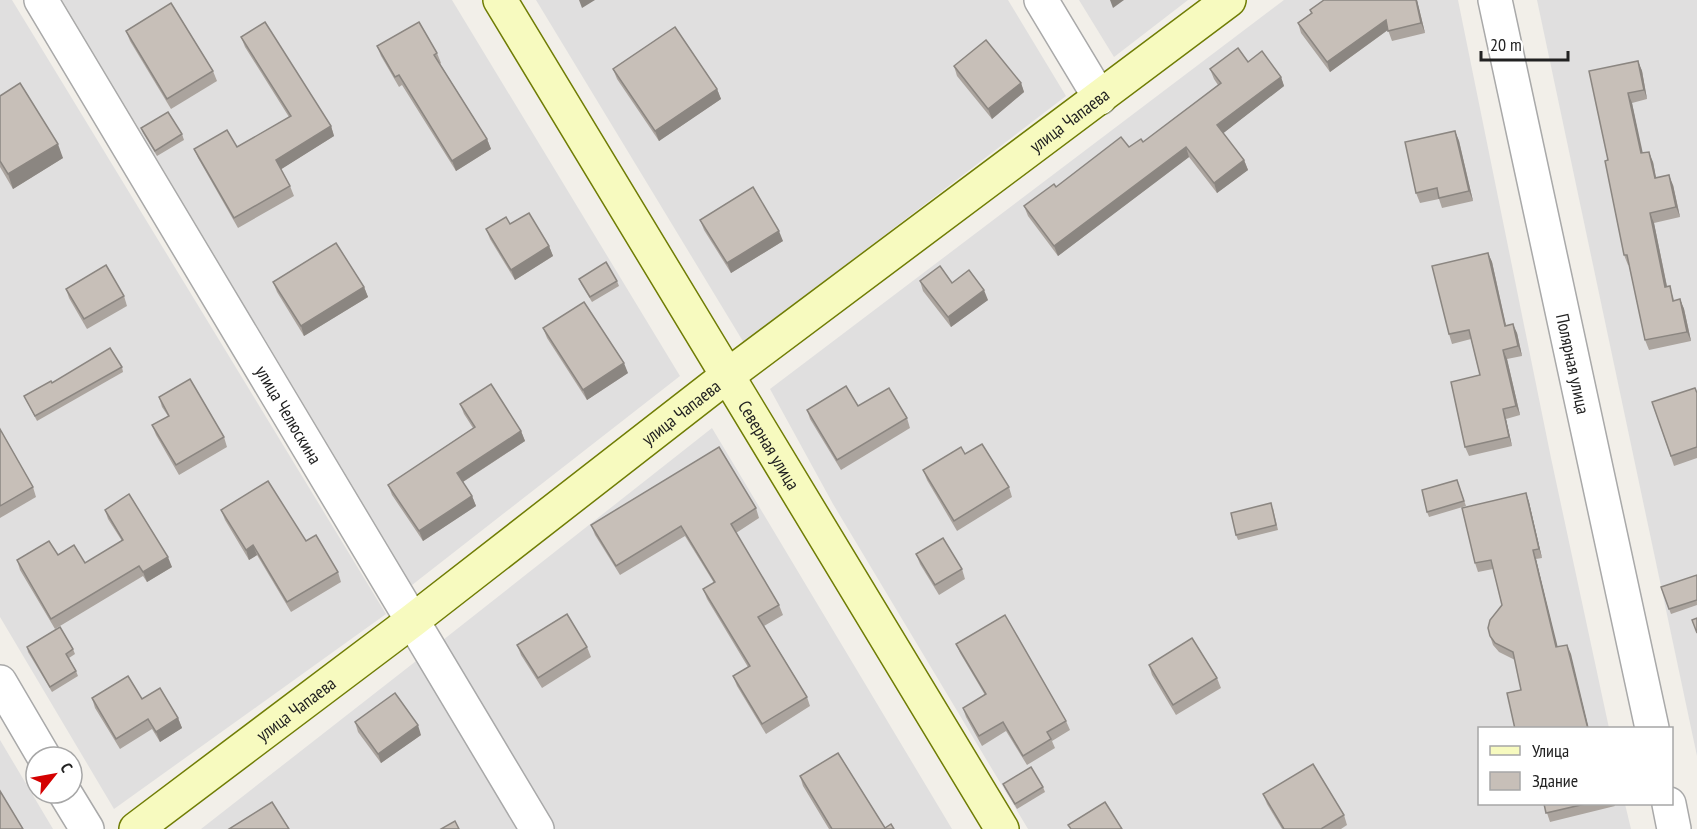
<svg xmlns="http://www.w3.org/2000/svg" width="1697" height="829" font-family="'PT Sans Narrow',sans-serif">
<rect width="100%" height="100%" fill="#f2efe9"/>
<!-- residential -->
<g fill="#e0dfdf">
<polygon points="0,0 12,0 386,614 114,809 0,617"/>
<polygon points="62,0 452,0 680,376 412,585"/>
<polygon points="536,0 1008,0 1066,96 744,343"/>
<polygon points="1079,0 1188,0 1114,57"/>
<polygon points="1284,0 1458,0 1551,458 1609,728 1480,728 1480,804 1625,804 1631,829 1028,829 833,504 770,389"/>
<polygon points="1537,0 1697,0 1697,756 1644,506"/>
<polygon points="712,428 952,829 201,829 443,640"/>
<polygon points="0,740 53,829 0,829"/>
</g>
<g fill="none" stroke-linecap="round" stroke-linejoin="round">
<defs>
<g id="street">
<path id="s1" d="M 41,0 L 537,829"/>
<polyline points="1041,0 1100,98"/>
<path id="s2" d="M 1495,0 L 1652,728"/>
<polyline points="0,682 44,757"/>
<polyline points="65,793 87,829"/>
<polyline points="1669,804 1674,829"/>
</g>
<g id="secondary">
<path id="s3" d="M 500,0 L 1002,829"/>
<path id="s4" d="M 136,829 L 412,621 L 727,376 L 1229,0"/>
</g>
</defs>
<!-- street casing -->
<use href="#street" stroke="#a9a9a9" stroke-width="36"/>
<!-- secondary casing -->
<use href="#secondary" stroke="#707d05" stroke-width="36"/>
<!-- street -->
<use href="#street" stroke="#fff" stroke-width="33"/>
<!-- secondary -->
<use href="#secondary" stroke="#f7fabf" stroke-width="33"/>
</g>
<!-- wall -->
<g fill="#aba49e">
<polygon points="1324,0 1417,0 1425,33 1392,41 1388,30 1330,72 1301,33 1298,23 1311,13 1310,10"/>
<polygon points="126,31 213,71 217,81 171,109 130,41"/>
<polygon points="241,37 331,126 334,136 281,169 290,186 294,196 238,228 198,158 194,149 237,147 289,117 245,47"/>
<polygon points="377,46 437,53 441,63 440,64 487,139 491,149 456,171 402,85 399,87 381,56"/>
<polygon points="1638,61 1642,71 1647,99 1632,103 1642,153 1653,162 1656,178 1673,185 1680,217 1654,223 1667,286 1673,296 1674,301 1680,299 1684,309 1691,341 1649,350 1645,340 1630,265 1628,265 1624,255 1608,160"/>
<polygon points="1248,62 1281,77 1284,86 1223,133 1244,160 1248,170 1217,193 1189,157 1058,256 1028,216 1024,206 1056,187 1129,147 1143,142 1218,85 1214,79 1210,69"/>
<polygon points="954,66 1021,83 1024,92 992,119 957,76"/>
<polygon points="613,69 717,89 721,99 659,141 617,79"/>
<polygon points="0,96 63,158 13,189 0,167"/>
<polygon points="141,128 182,134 184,140 157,156 143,133"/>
<polygon points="1455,131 1459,141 1473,201 1442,208 1439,199 1420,203 1416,193"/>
<polygon points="700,220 783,241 731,273 704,230"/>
<polygon points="510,224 549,246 553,256 515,280 490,239 486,229"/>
<polygon points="1488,253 1492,262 1506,325 1517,333 1522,356 1507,359 1520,415 1506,419 1512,446 1469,456 1465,447 1480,375 1471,339 1452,344 1449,334"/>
<polygon points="579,279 617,281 619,286 592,302 581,284"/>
<polygon points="920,281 988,300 951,327 923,291"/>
<polygon points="273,282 364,287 368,297 304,336 277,292"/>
<polygon points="66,289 124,296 127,306 87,329 69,298"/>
<polygon points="543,328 628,373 587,400 547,338"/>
<polygon points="122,367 123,372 37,421 24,396 52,383"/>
<polygon points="1697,392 1697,458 1674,466 1652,402"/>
<polygon points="159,397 224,437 227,447 179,475 156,435 152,425 168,416 162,407"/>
<polygon points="460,404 521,431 525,441 463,482 472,496 476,506 423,541 392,495 388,485 473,428 464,414"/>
<polygon points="858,406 907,418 910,428 841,470 810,419 807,410"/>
<polygon points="0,429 33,487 36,497 0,518"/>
<polygon points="965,454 1009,487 1012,497 957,531 927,480 923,470"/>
<polygon points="1457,480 1466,506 1429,517 1427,512"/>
<polygon points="1526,493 1529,502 1542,558 1536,559 1557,647 1571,654 1521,690 1515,660 1499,652 1493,645 1490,636 1502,605 1493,569 1478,572 1475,563"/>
<polygon points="756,508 759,518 736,533 779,605 783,615 764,626 807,697 810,706 766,734 737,686 733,676 748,667 707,599 703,589 714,583 685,536 620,575 595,535 591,525"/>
<polygon points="1273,508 1278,530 1238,540 1236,535"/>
<polygon points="105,510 172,567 147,582 143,576 55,629 20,570 17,560 58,555 85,563 122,541 108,519"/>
<polygon points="221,510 306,541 338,572 341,582 291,612 257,555 249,560 225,520"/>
<polygon points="916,554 962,569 965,579 939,595 920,564"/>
<polygon points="1697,575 1697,605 1671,614 1661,587"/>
<polygon points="956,644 1066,721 1070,730 1052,741 1055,748 1027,765 1006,731 982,746 966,717 963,708 985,695 960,653"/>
<polygon points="517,645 587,647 591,657 542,688 521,655"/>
<polygon points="27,647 73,649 75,654 69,658 76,671 78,676 52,692 28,652"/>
<polygon points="1149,665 1217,678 1221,688 1176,715 1152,675"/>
<polygon points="92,698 142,699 178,718 182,728 160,742 152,729 120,749 95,708"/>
<polygon points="355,722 421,735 381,763 358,732"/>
<polygon points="800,776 885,828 894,829 829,829 803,786"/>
<polygon points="1003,784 1043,787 1045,792 1017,809 1005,789"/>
<polygon points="1263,794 1344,815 1347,825 1341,829 1282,829 1267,804"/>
<polygon points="1544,804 1614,804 1615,806 1550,822"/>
</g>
<!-- shaded-wall -->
<g fill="#8b8681">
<polygon points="579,0 595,0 582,8"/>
<polygon points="1110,0 1124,0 1113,8"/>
<polygon points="1416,0 1417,0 1425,33 1421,23"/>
<polygon points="1386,20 1389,29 1330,72 1327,62"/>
<polygon points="1638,61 1642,71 1647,99 1644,90"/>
<polygon points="1281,77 1284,86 1221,135 1217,125"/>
<polygon points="1021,83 1024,92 992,119 988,109"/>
<polygon points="717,89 721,99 659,141 655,131"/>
<polygon points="1628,93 1632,103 1645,163 1641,153"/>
<polygon points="331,126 334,136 280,170 276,160"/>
<polygon points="1455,131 1459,141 1473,201 1469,191"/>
<polygon points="487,139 491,149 456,171 452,161"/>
<polygon points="58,144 63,158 13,189 8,174"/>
<polygon points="1186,147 1189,157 1058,256 1054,246"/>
<polygon points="1649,152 1653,162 1658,188 1655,178"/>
<polygon points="1244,160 1248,170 1217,193 1214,183"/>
<polygon points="1669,175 1673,185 1680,217 1676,207"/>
<polygon points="1650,213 1654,223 1669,297 1665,287"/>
<polygon points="779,231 783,241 731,273 727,263"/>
<polygon points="549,246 553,256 515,280 511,270"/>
<polygon points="1488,253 1492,262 1508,335 1505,326"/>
<polygon points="364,287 368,297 304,336 301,326"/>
<polygon points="984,290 988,300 951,327 948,317"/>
<polygon points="1680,299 1684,309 1691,341 1687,332"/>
<polygon points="1513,324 1517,333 1522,356 1518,346"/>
<polygon points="1503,350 1507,359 1520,415 1516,406"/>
<polygon points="624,363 628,373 587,400 583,390"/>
<polygon points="1503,409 1506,419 1512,446 1509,437"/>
<polygon points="521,431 525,441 461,483 457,473"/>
<polygon points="1526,493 1529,502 1542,558 1539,549"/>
<polygon points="472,496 476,506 423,541 419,531"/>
<polygon points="253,545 257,555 249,560 246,550"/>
<polygon points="1533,550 1536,559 1560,656 1556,647"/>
<polygon points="168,557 172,567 147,582 143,572"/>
<polygon points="1567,645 1571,654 1589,729 1588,729"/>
<polygon points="178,718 182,728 160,742 156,732"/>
<polygon points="418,725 421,735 381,763 378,754"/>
</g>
<!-- building -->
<g fill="#c7bfb8" stroke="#8b8681" stroke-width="1.5">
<polygon points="1324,0 1416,0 1421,23 1388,31 1386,20 1327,62 1298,23 1312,13 1310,10"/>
<polygon points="171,3 213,71 167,99 126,31"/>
<polygon points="265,22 331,126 276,160 290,186 234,218 194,149 227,130 237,147 291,116 241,37"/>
<polygon points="419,22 437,53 434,55 487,139 452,161 399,75 395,77 377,46"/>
<polygon points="675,27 717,89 655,131 613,69"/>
<polygon points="986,40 1021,83 988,109 954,66"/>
<polygon points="1238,48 1248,62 1262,51 1281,77 1217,125 1244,160 1214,183 1186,147 1054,246 1024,206 1054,184 1056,187 1121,137 1129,147 1141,139 1143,142 1221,83 1210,69"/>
<polygon points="1638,61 1644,90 1628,93 1641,153 1649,152 1655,178 1669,175 1676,207 1650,213 1665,287 1670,286 1673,301 1680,299 1687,332 1645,340 1627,255 1624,255 1605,161 1608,160 1589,71"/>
<polygon points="20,83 58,144 8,174 0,161 0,96"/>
<polygon points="168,112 182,134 155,151 141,128"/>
<polygon points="1455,131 1469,191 1439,198 1437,188 1416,193 1405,142"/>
<polygon points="753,187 779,231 727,263 700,220"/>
<polygon points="529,213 549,246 511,270 486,229 506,217 510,224"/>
<polygon points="336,243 364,287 301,326 273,282"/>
<polygon points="1488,253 1505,326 1513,324 1518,346 1503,350 1516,406 1503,409 1509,437 1465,447 1451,382 1480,375 1469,330 1449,334 1432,266"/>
<polygon points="606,262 617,281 590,297 579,279"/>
<polygon points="106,265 124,296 84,319 66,289"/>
<polygon points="940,266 952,283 969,270 984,290 948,317 920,281"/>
<polygon points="584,302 624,363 583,390 543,328"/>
<polygon points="110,348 122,367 35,416 24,396 51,381 52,383"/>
<polygon points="190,379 224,437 176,465 152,425 169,416 159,397"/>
<polygon points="491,384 521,431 457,473 472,496 419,531 388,485 475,427 460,404"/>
<polygon points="846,386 858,406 889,388 907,418 837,460 807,410"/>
<polygon points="1695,388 1697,393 1697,447 1671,456 1652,402"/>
<polygon points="0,429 33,487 0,506"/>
<polygon points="982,444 1009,487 954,521 923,470 961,447 965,454"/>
<polygon points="719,447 756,508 731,524 779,605 758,617 807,697 762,724 733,676 750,666 703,589 715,582 681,526 616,566 591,525"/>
<polygon points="1457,480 1464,501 1427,512 1422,490"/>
<polygon points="268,481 306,541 316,535 338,572 287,602 253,545 246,550 221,510"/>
<polygon points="1526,493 1539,549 1533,550 1556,647 1567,645 1588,729 1515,729 1507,693 1521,690 1513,652 1495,643 1490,636 1488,628 1490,620 1502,605 1491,560 1475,563 1462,508"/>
<polygon points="129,494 168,557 143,572 139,566 51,619 17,560 49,541 58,555 74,545 85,563 123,540 105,510"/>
<polygon points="1271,503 1276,525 1236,535 1231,513"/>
<polygon points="943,538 962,569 935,585 916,554"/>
<polygon points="1697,575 1697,600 1669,609 1661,587"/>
<polygon points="567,614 587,647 538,678 517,645"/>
<polygon points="1005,615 1066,721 1047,732 1051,739 1023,756 1003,722 979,736 963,708 986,694 956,644"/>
<polygon points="1697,618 1697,633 1692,620"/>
<polygon points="60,627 73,649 66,654 76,671 50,687 27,647"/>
<polygon points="1192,638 1217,678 1173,705 1149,665"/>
<polygon points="128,676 142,699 160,688 178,718 156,732 148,719 116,739 92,698"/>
<polygon points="395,693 418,725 378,754 355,722"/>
<polygon points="838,753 885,828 891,824 894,829 832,829 800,776"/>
<polygon points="1313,764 1344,815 1321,829 1284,829 1263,794"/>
<polygon points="1031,767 1043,787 1015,804 1003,784"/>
<polygon points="0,791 23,829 0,829"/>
<polygon points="272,802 289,829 229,829"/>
<polygon points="1105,802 1122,829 1071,829 1068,825"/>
<polygon points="1544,804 1585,804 1546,813"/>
<polygon points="455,821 459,829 441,829"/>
</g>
<g text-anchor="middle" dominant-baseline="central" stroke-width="6" stroke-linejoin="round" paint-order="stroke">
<!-- street labels -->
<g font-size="18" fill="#222" stroke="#fff">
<text stroke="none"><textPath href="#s4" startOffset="1172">улица Чапаева</textPath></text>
<text stroke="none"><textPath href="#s2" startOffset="372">Полярная улица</textPath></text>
<text stroke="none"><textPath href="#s4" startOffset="686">улица Чапаева</textPath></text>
<text stroke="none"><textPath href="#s1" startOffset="483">улица Челюскина</textPath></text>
<text stroke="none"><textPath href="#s3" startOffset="520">Северная улица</textPath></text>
<text stroke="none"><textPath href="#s4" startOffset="200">улица Чапаева</textPath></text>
</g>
</g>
<!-- legend -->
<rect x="1478" y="727" width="195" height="78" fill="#ffffff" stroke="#a7a7a7" stroke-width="1.5"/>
<rect x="1490" y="746" width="30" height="9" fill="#f7fabf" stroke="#a7a7a7" stroke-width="1.5"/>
<text x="1532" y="757" font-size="18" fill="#222222">Улица</text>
<rect x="1490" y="772" width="30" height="18" fill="#c7bfb8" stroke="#a7a7a7" stroke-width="1.5"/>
<text x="1532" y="787" font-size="18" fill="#222222">Здание</text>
<!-- north arrow -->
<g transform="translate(54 775) rotate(59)"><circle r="28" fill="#ffffff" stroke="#a7a7a7" stroke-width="1.5"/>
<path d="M0-4.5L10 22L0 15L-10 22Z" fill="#d40000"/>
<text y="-9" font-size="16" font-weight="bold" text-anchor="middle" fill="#222222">С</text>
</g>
<!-- scale -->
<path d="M1481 51v9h87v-9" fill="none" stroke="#222222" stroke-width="3"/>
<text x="1490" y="51" font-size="18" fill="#222222" stroke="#ffffff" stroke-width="4.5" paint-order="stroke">20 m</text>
</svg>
